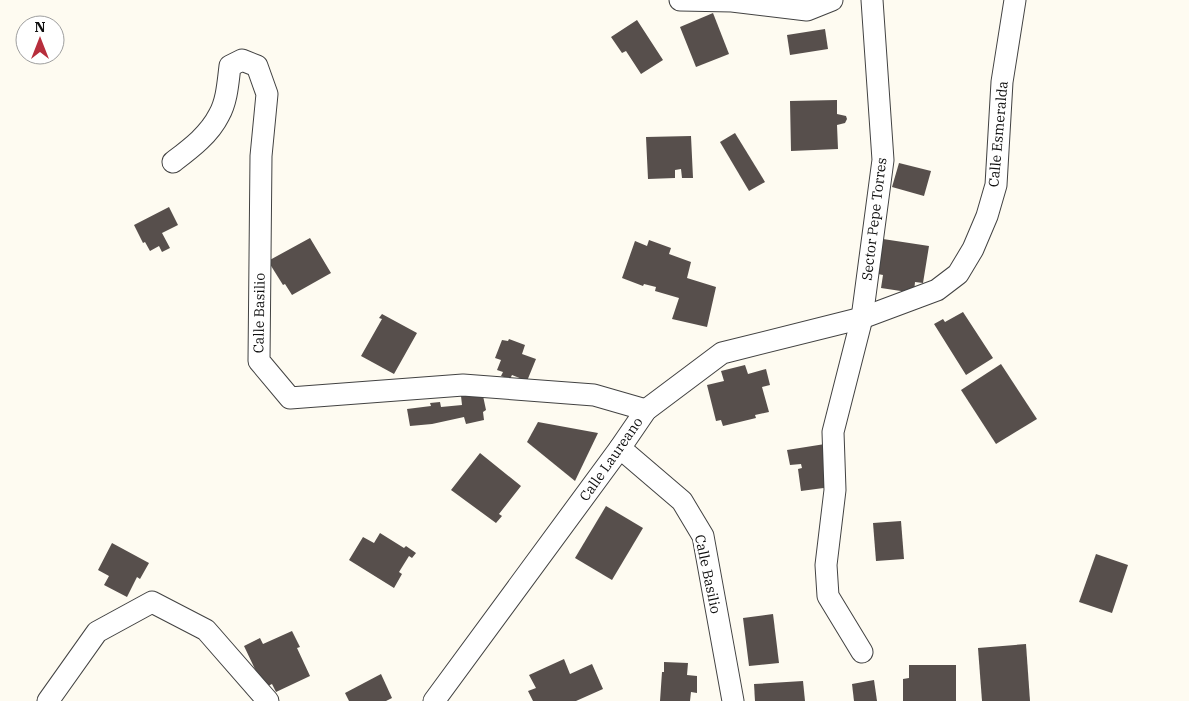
<svg xmlns="http://www.w3.org/2000/svg" width="1189" height="701" font-family="'IBM Plex Serif',serif">
<rect width="100%" height="100%" fill="#fefbf1"/>
<!-- building -->
<g fill="#574f4c">
<polygon points="713,13 729,54 696,67 680,27"/>
<polygon points="637,20 663,60 641,74 626,51 622,53 611,37"/>
<polygon points="825,29 828,49 790,55 787,35"/>
<polygon points="837,100 837,114 846,116 847,119 845,123 837,125 838,149 791,151 790,101"/>
<polygon points="735,133 765,182 749,191 720,142"/>
<polygon points="691,136 693,178 682,178 681,169 675,170 675,178 648,179 646,137"/>
<polygon points="899,163 931,171 924,196 892,187"/>
<polygon points="169,207 178,225 162,233 170,248 162,252 159,246 150,251 145,242 143,243 134,225"/>
<polygon points="310,238 331,273 292,295 285,284 283,285 268,261"/>
<polygon points="883,239 929,246 923,283 915,282 914,293 881,288 883,275 878,274"/>
<polygon points="649,240 671,248 669,254 691,262 687,278 716,287 707,327 672,319 679,298 655,291 656,287 644,284 643,286 622,278 635,241 647,246"/>
<polygon points="963,312 993,358 966,375 934,324 943,319 945,322"/>
<polygon points="382,314 417,333 394,374 361,356 382,319 379,318"/>
<polygon points="509,339 525,345 522,354 536,359 527,381 512,375 510,379 501,376 503,372 497,370 501,360 495,358 502,340 508,341"/>
<polygon points="1001,364 1037,419 996,444 961,390"/>
<polygon points="745,365 748,374 766,369 770,385 762,387 769,412 755,415 756,418 723,426 721,420 716,421 707,385 724,381 721,371"/>
<polygon points="482,391 486,410 483,412 484,420 466,424 464,417 432,424 410,426 407,409 431,406 430,403 440,402 441,407 462,405 461,396"/>
<polygon points="538,422 598,433 575,481 527,442"/>
<polygon points="825,444 831,487 801,491 798,469 802,468 801,464 790,465 787,450"/>
<polygon points="480,453 521,486 499,514 502,516 496,523 451,490"/>
<polygon points="606,506 643,528 612,580 575,558"/>
<polygon points="901,521 904,559 876,561 873,523"/>
<polygon points="380,533 404,548 406,546 416,553 412,558 409,556 399,572 402,574 394,588 349,560 363,537 374,543"/>
<polygon points="112,543 149,563 140,579 137,577 127,597 104,585 109,576 98,570"/>
<polygon points="1096,554 1128,565 1112,613 1079,602"/>
<polygon points="773,614 779,663 749,666 743,618"/>
<polygon points="292,631 300,647 297,648 310,676 276,692 272,684 264,688 244,646 260,638 263,644"/>
<polygon points="1026,644 1030,701 982,701 978,648"/>
<polygon points="564,659 570,674 592,664 603,689 576,701 533,701 528,691 536,688 529,675"/>
<polygon points="664,662 688,663 687,675 697,676 697,693 691,692 690,701 660,701 662,672 664,672"/>
<polygon points="909,665 956,665 956,701 903,701 903,679 909,678"/>
<polygon points="381,674 392,698 386,701 349,701 345,693"/>
<polygon points="874,680 877,701 854,701 852,684"/>
<polygon points="803,681 805,701 755,701 754,684"/>
</g>
<g fill="none" stroke-linecap="round" stroke-linejoin="round">
<defs>
<g id="minor">
<polyline points="680,0 732,1 807,10 832,0"/>
<path d="M 173,162 C 190,149 209,135 219,115 C 227,101 228,82 230,66 L 242,60 L 257,66 L 267,94 L 261,156 L 259,361 L 290,398 L 463,385 L 594,395 L 646,410"/>
<polyline points="620,448 682,501 703,536 733,701"/>
<polyline points="862,652 828,596 826,565 835,490 833,432 862,318 883,160 872,0"/>
<polyline points="48,701 97,632 152,602 206,630 268,701"/>
<polyline points="434,701 620,448 646,410 722,353 862,318 937,290 958,274 973,249 987,216 996,185 1002,82 1015,0"/>
</g>
</defs>
<!-- minor casing -->
<use href="#minor" stroke="#424242" stroke-width="23"/>
<!-- minor -->
<use href="#minor" stroke="#fff" stroke-width="21"/>
</g>
<g text-anchor="middle" dominant-baseline="central" stroke-width="5" stroke-linejoin="round" paint-order="stroke">
<!-- street labels -->
<g font-size="14" fill="#0f0f0f" stroke="#fff">
<text transform="translate(998 134) rotate(-85)">Calle Esmeralda</text>
<text transform="translate(874 219) rotate(-83)">Sector Pepe Torres</text>
<text transform="translate(259 313) rotate(-89)">Calle Basilio</text>
<text transform="translate(611 459) rotate(-55)">Calle Laureano</text>
<text transform="translate(708 574) rotate(78)">Calle Basilio</text>
</g>
</g>
<!-- north arrow -->
<g transform="translate(40 40)"><circle r="24" fill="#ffffff" stroke="#9f9f9f"/>
<path d="M0-4L9 19L0 12L-9 19Z" fill="#b72e3c"/>
<text y="-8" font-size="14" font-weight="bold" text-anchor="middle" fill="#0f0f0f">N</text>
</g>
</svg>
